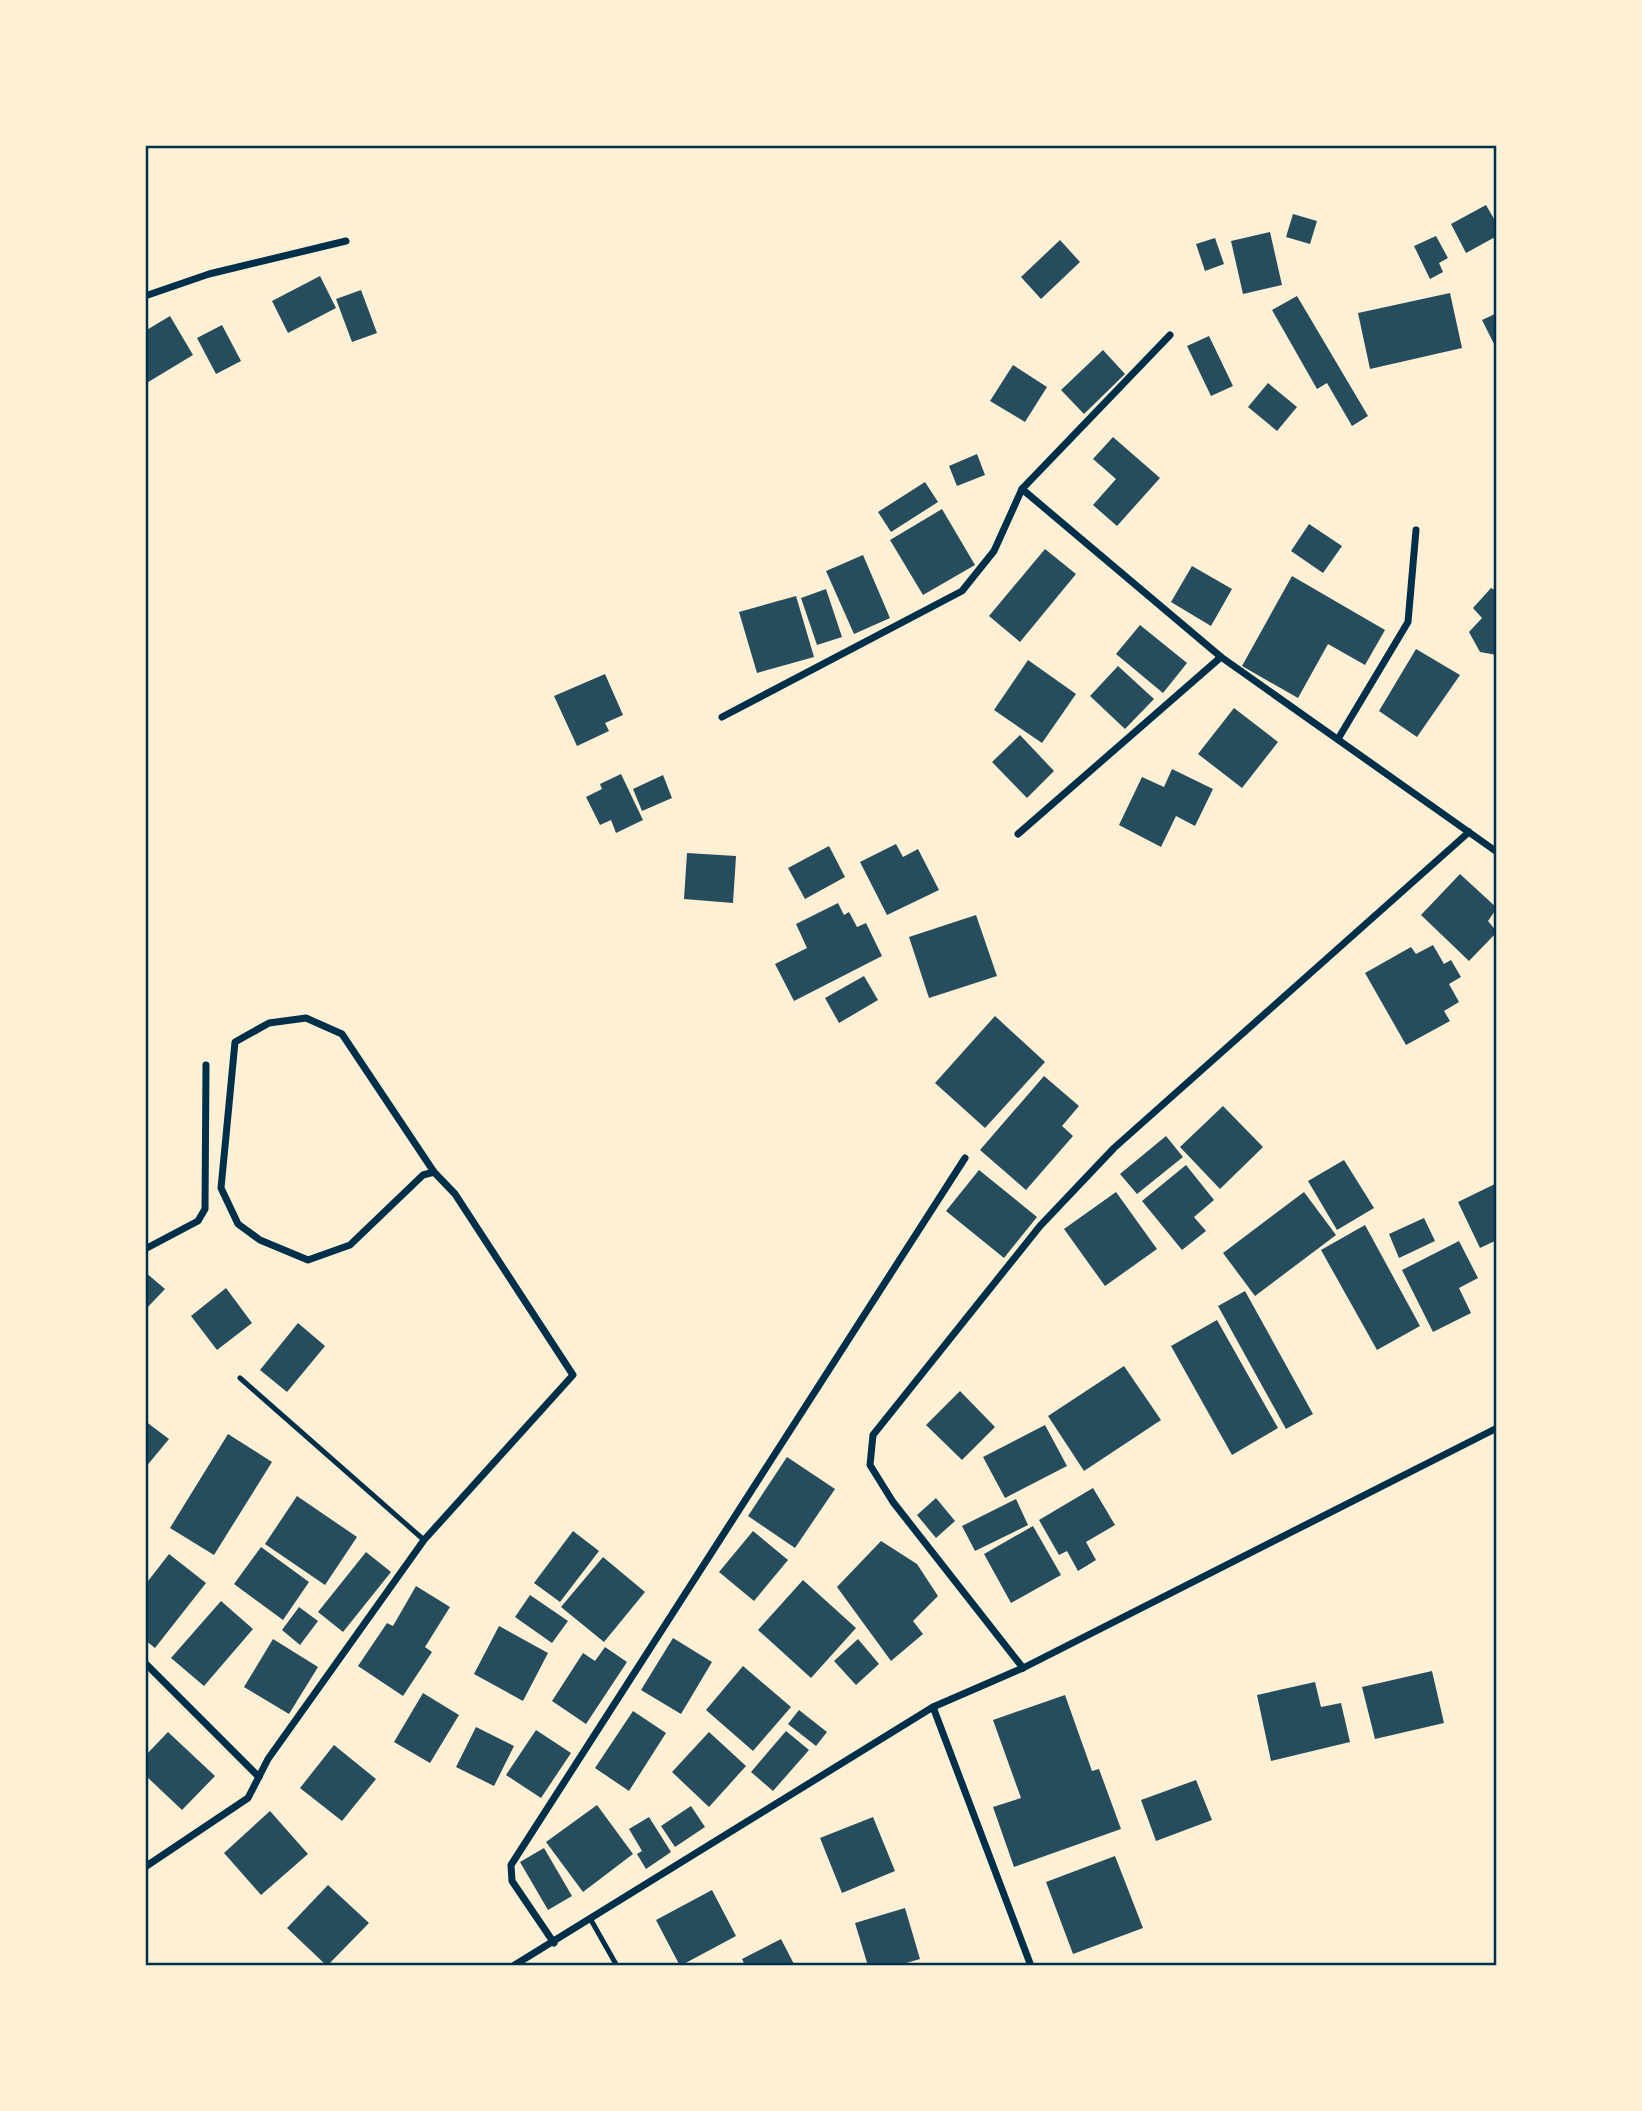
<svg xmlns="http://www.w3.org/2000/svg" width="1642" height="2111" font-family="Karla,sans-serif">
<rect width="100%" height="100%" fill="#fdf0d5"/>
<!-- building -->
<g fill="#264d5e">
<polygon points="1486,205 1497,224 1497,236 1466,253 1451,224"/>
<polygon points="1293,214 1317,221 1310,244 1286,237"/>
<polygon points="1270,232 1282,285 1243,294 1231,241"/>
<polygon points="1436,236 1448,258 1439,263 1443,272 1430,279 1414,246"/>
<polygon points="1215,238 1224,264 1205,271 1196,244"/>
<polygon points="1060,240 1080,262 1041,299 1021,277"/>
<polygon points="320,276 336,308 288,333 272,301"/>
<polygon points="361,290 377,333 352,342 336,299"/>
<polygon points="1450,293 1462,348 1370,369 1358,313"/>
<polygon points="1297,296 1368,416 1352,426 1327,383 1317,389 1272,310"/>
<polygon points="1497,313 1497,350 1482,320"/>
<polygon points="170,316 193,355 145,384 145,331"/>
<polygon points="222,325 241,361 216,374 197,338"/>
<polygon points="1209,336 1233,386 1211,396 1187,346"/>
<polygon points="1103,350 1125,374 1084,414 1061,390"/>
<polygon points="1013,365 1047,387 1025,422 990,401"/>
<polygon points="1268,383 1297,407 1277,431 1248,407"/>
<polygon points="1113,437 1160,478 1117,526 1093,505 1116,479 1093,459"/>
<polygon points="977,454 985,475 957,486 949,466"/>
<polygon points="925,482 938,502 891,532 878,512"/>
<polygon points="942,509 975,565 923,595 890,540"/>
<polygon points="1309,524 1342,546 1323,573 1291,551"/>
<polygon points="1045,549 1076,574 1020,642 989,616"/>
<polygon points="863,555 890,618 854,634 826,571"/>
<polygon points="1192,566 1232,589 1211,626 1171,602"/>
<polygon points="1292,576 1385,630 1365,665 1328,644 1298,698 1242,666"/>
<polygon points="1491,588 1497,591 1497,655 1480,652 1469,632 1482,618 1473,608"/>
<polygon points="826,589 842,637 817,645 801,598"/>
<polygon points="796,596 814,657 757,673 739,612"/>
<polygon points="1140,625 1187,663 1163,693 1116,654"/>
<polygon points="1416,649 1460,675 1417,737 1379,711"/>
<polygon points="1028,660 1076,694 1042,743 994,710"/>
<polygon points="1118,666 1154,699 1125,729 1090,696"/>
<polygon points="605,674 623,715 605,723 609,731 577,746 554,696"/>
<polygon points="1234,708 1278,742 1242,788 1198,754"/>
<polygon points="1020,735 1054,771 1027,798 992,762"/>
<polygon points="1172,769 1213,789 1195,826 1176,816 1161,847 1119,825 1142,777 1164,787"/>
<polygon points="621,774 643,820 616,833 611,820 600,825 586,797 602,789 600,784"/>
<polygon points="663,775 672,798 642,811 633,789"/>
<polygon points="896,844 903,857 918,849 939,890 887,915 860,862"/>
<polygon points="829,846 845,877 805,899 788,868"/>
<polygon points="687,853 736,856 733,903 684,899"/>
<polygon points="1460,874 1497,908 1488,921 1497,932 1469,961 1421,915"/>
<polygon points="838,903 844,915 849,912 857,927 866,923 882,956 794,1001 775,964 807,948 796,924"/>
<polygon points="976,915 997,976 929,998 909,937"/>
<polygon points="1433,945 1444,964 1451,960 1461,977 1449,984 1459,1002 1444,1011 1450,1021 1406,1045 1365,973 1411,947 1416,954"/>
<polygon points="864,976 878,1000 839,1023 825,998"/>
<polygon points="995,1016 1045,1062 985,1128 935,1083"/>
<polygon points="1044,1076 1079,1106 1062,1126 1073,1136 1026,1190 980,1150"/>
<polygon points="1223,1106 1263,1147 1220,1189 1180,1147"/>
<polygon points="1166,1136 1183,1157 1137,1194 1120,1174"/>
<polygon points="1344,1160 1374,1208 1337,1230 1308,1181"/>
<polygon points="1186,1165 1214,1200 1194,1217 1206,1231 1182,1250 1142,1201"/>
<polygon points="979,1170 1037,1217 1004,1258 946,1211"/>
<polygon points="1497,1183 1497,1240 1480,1248 1458,1202"/>
<polygon points="1116,1192 1157,1249 1105,1286 1064,1229"/>
<polygon points="1304,1192 1336,1235 1255,1296 1223,1253"/>
<polygon points="1424,1218 1435,1241 1399,1258 1389,1234"/>
<polygon points="1365,1225 1420,1326 1377,1350 1321,1250"/>
<polygon points="1459,1241 1478,1278 1459,1288 1471,1313 1433,1332 1402,1270"/>
<polygon points="145,1272 165,1289 145,1310"/>
<polygon points="226,1288 252,1323 217,1350 191,1316"/>
<polygon points="1245,1291 1313,1414 1286,1429 1218,1306"/>
<polygon points="1217,1320 1278,1428 1232,1455 1171,1346"/>
<polygon points="298,1323 325,1346 287,1392 260,1370"/>
<polygon points="1124,1366 1161,1420 1084,1471 1048,1416"/>
<polygon points="960,1391 995,1427 962,1460 926,1425"/>
<polygon points="145,1421 169,1439 145,1468"/>
<polygon points="1045,1425 1067,1466 1005,1498 983,1457"/>
<polygon points="228,1434 272,1462 214,1555 170,1528"/>
<polygon points="787,1457 835,1489 795,1548 748,1516"/>
<polygon points="1093,1488 1115,1525 1086,1542 1096,1560 1078,1571 1067,1551 1059,1555 1039,1520"/>
<polygon points="297,1496 357,1537 325,1585 265,1544"/>
<polygon points="936,1498 955,1521 936,1538 917,1515"/>
<polygon points="1016,1499 1028,1525 975,1551 962,1526"/>
<polygon points="1033,1526 1061,1575 1011,1603 984,1554"/>
<polygon points="573,1531 599,1551 560,1602 534,1583"/>
<polygon points="753,1531 788,1560 754,1601 719,1572"/>
<polygon points="881,1541 917,1564 938,1596 913,1621 923,1634 891,1661 837,1587"/>
<polygon points="261,1547 309,1582 283,1620 234,1584"/>
<polygon points="366,1552 391,1572 343,1632 318,1612"/>
<polygon points="169,1554 206,1583 155,1648 145,1640 145,1585"/>
<polygon points="603,1557 645,1592 604,1642 561,1607"/>
<polygon points="803,1580 856,1628 811,1678 758,1630"/>
<polygon points="416,1586 450,1607 425,1647 432,1652 403,1696 358,1666 387,1623 393,1626"/>
<polygon points="530,1595 568,1621 552,1643 515,1617"/>
<polygon points="221,1601 253,1629 204,1686 171,1658"/>
<polygon points="299,1607 318,1621 300,1645 282,1630"/>
<polygon points="499,1626 548,1653 523,1701 474,1674"/>
<polygon points="673,1638 712,1662 681,1714 641,1690"/>
<polygon points="273,1639 318,1667 289,1714 244,1687"/>
<polygon points="858,1639 879,1664 856,1685 834,1661"/>
<polygon points="605,1647 627,1662 586,1724 552,1701 583,1653 595,1661"/>
<polygon points="743,1666 791,1707 753,1751 706,1710"/>
<polygon points="1432,1671 1444,1723 1375,1739 1362,1687"/>
<polygon points="1315,1682 1321,1707 1341,1703 1350,1742 1271,1761 1257,1695"/>
<polygon points="423,1693 459,1715 430,1763 394,1742"/>
<polygon points="1065,1695 1092,1771 1099,1769 1121,1829 1014,1867 993,1807 1021,1798 993,1720"/>
<polygon points="799,1710 827,1732 816,1746 788,1724"/>
<polygon points="633,1711 666,1733 629,1791 595,1768"/>
<polygon points="476,1727 514,1746 494,1786 456,1767"/>
<polygon points="536,1730 571,1753 541,1798 506,1775"/>
<polygon points="786,1731 809,1750 773,1791 751,1772"/>
<polygon points="168,1732 215,1776 182,1810 145,1775 145,1756"/>
<polygon points="709,1732 746,1766 709,1807 672,1772"/>
<polygon points="334,1745 376,1779 342,1821 300,1788"/>
<polygon points="1196,1780 1212,1820 1156,1841 1141,1800"/>
<polygon points="597,1805 633,1854 583,1892 546,1842"/>
<polygon points="691,1806 705,1827 675,1847 661,1826"/>
<polygon points="270,1811 308,1854 261,1895 224,1853"/>
<polygon points="649,1817 671,1852 646,1869 637,1854 642,1851 629,1829"/>
<polygon points="873,1817 895,1871 842,1893 820,1838"/>
<polygon points="544,1848 572,1896 548,1910 520,1862"/>
<polygon points="1115,1856 1143,1928 1073,1954 1046,1882"/>
<polygon points="328,1885 369,1923 327,1966 287,1928"/>
<polygon points="712,1890 736,1936 680,1966 656,1920"/>
<polygon points="905,1908 920,1959 896,1966 868,1966 855,1923"/>
<polygon points="781,1939 795,1966 745,1966 742,1959"/>
</g>
<g fill="none" stroke-linecap="round" stroke-linejoin="round">
<!-- service -->
<g stroke="#003049" stroke-width="5">
<polyline points="240,1378 424,1540"/>
<polyline points="591,1920 617,1966"/>
</g>
<!-- minor -->
<g stroke="#003049" stroke-width="7">
<polyline points="145,296 209,274 346,241"/>
<polyline points="1022,489 1221,657 1497,852"/>
<polyline points="722,717 962,591 994,551 1022,489 1170,335"/>
<polyline points="1338,739 1408,622 1416,530"/>
<polyline points="1018,834 1221,657"/>
<polyline points="145,1249 198,1221 205,1209 206,1065"/>
<polyline points="145,1663 259,1777"/>
<polyline points="1023,1668 893,1502 870,1465 873,1435 1040,1226 1114,1148 1469,832"/>
<polyline points="933,1707 1031,1966"/>
<polyline points="145,1867 248,1798 268,1759 424,1540 573,1375 455,1194 434,1172 423,1175 350,1245 308,1260 260,1240 238,1224 221,1188 235,1042 269,1023 306,1018 342,1034 434,1172"/>
<polyline points="554,1943 512,1881 511,1865 965,1158"/>
<polyline points="513,1966 933,1707 1023,1668 1497,1428"/>
</g>
</g>
<!-- border -->
<rect width="1642" height="2111" fill="none" stroke="#fdf0d5" stroke-width="294"/>
<rect x="147" y="147" width="1348" height="1817" fill="none" stroke="#003049" stroke-width="2.5"/>
</svg>
